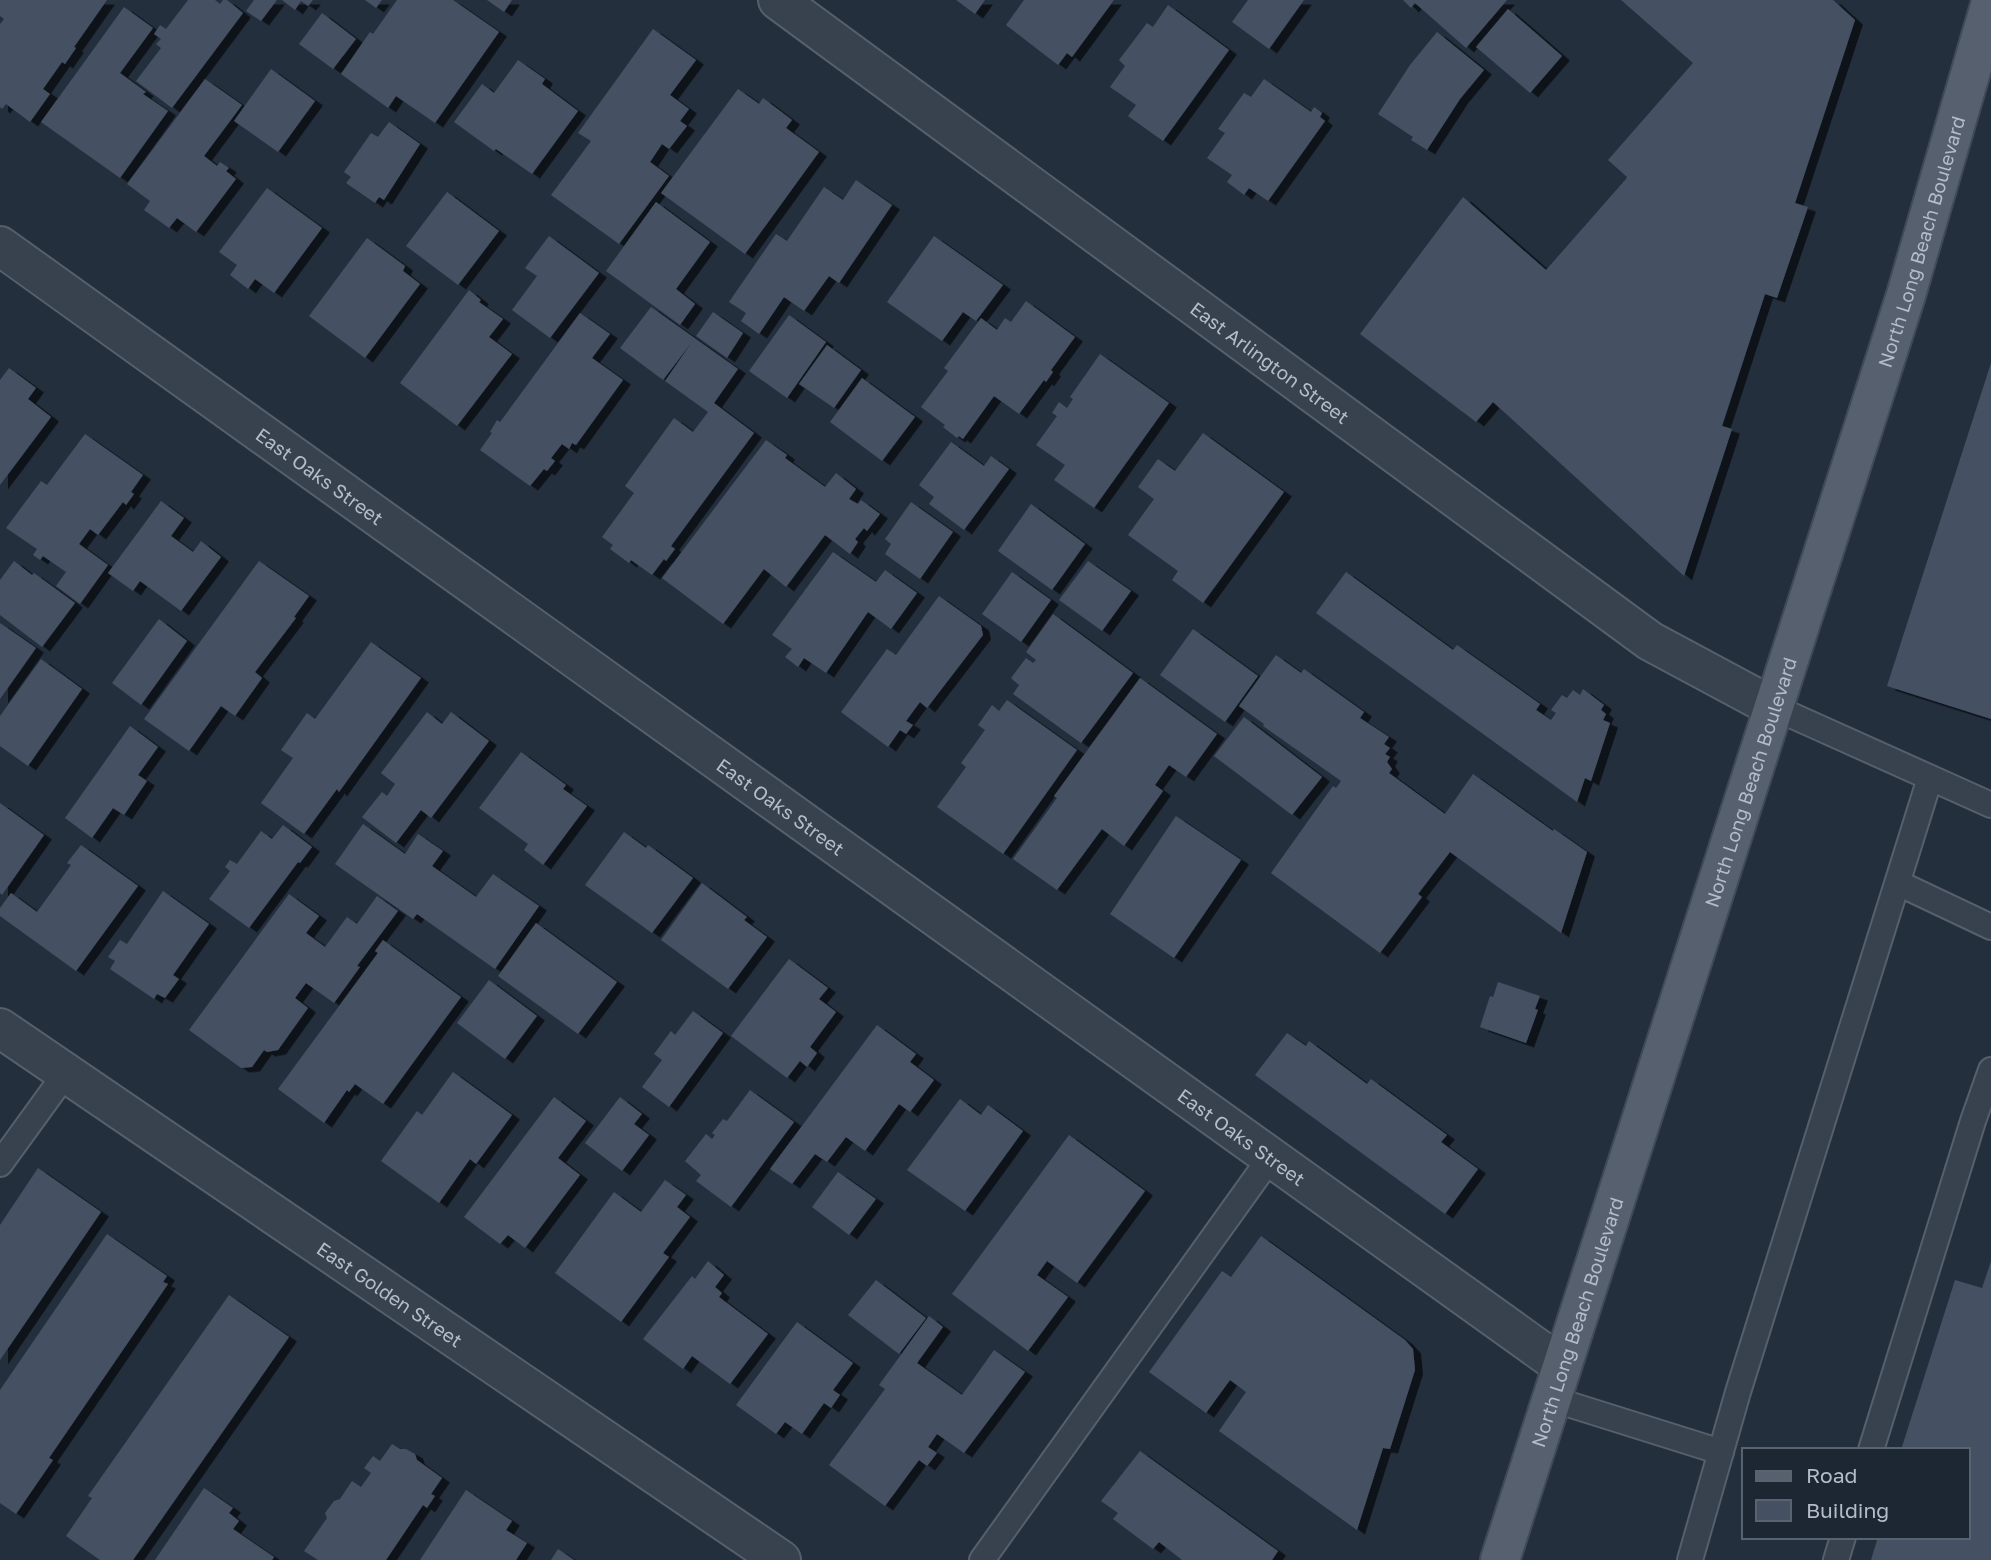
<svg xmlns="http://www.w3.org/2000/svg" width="1991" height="1560" font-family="'Golos Text',sans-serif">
<defs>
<filter id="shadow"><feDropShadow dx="8" dy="4.5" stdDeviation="0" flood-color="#0009"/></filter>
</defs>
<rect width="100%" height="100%" fill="#242f3e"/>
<!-- building -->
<g fill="#455162" filter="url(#shadow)">
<polygon points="0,0 107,0 74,47 76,48 65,64 62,62 43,89 50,94 30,122 6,104 2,109 0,107 0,24 4,19 0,16"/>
<polygon points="188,0 215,0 220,4 223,0 227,0 243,13 172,108 136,81 161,48 156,44 161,39 154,34 160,25 166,29"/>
<polygon points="254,0 277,0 261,21 246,11"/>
<polygon points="282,0 313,0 308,6 301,1 295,10"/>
<polygon points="365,0 382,0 376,8"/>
<polygon points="397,0 453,0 499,32 435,123 396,96 388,108 341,74 370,32 373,34"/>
<polygon points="487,0 512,0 504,12"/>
<polygon points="956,0 985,0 975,14"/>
<polygon points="1024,0 1114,0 1072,57 1067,53 1058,65 1006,25"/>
<polygon points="1248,0 1304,0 1269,49 1232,22"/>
<polygon points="1403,0 1507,0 1466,48 1415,3 1411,8"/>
<polygon points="1621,0 1833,0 1855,20 1795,203 1808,207 1777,298 1765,294 1722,426 1732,429 1684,576 1493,402 1476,422 1360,334 1463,197 1546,270 1626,179 1627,177 1608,160 1693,63"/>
<polygon points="1168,5 1229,50 1163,141 1128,116 1136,105 1110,87 1125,66 1119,60 1147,23 1153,27"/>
<polygon points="124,7 153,28 120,73 146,92 143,94 168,111 120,178 41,122"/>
<polygon points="1508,9 1562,56 1530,93 1476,47"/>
<polygon points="322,13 356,39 333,69 299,44"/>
<polygon points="653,29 696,60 670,95 689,109 680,121 687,126 669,149 662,144 650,162 669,176 619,244 551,195 591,141 578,133"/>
<polygon points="1437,32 1484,70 1460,99 1427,150 1411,140 1413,137 1378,114 1410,65"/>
<polygon points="518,60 545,79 542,84 578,111 532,174 496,149 494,151 454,122 482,84 494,93"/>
<polygon points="271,69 315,101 278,152 234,121"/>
<polygon points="205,79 242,105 204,156 217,166 220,162 229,168 226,171 236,179 196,232 177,218 169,228 144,210 150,201 127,184"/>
<polygon points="1264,79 1311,112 1314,107 1322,113 1320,117 1325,121 1268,201 1249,188 1244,195 1227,182 1232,175 1207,158 1225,133 1218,129 1244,93 1251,97"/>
<polygon points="738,89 759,104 763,98 792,120 786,128 819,152 745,254 661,193"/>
<polygon points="389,122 420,144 384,200 379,197 375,203 346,183 351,177 344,172 371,133 378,137"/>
<polygon points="856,180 892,205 839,283 829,276 804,311 784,297 759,334 741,321 746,313 729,302 776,234 787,241 824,187 843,200"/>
<polygon points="267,188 322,228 274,293 255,279 248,289 230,275 237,265 219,252"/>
<polygon points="447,192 499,231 458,285 406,246"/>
<polygon points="656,202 710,242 676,289 695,304 680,325 606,271"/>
<polygon points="549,236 599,273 550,338 512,310 537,276 525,268"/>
<polygon points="934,236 1003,285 976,321 963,312 942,341 887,302"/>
<polygon points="367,238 405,266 403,271 420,284 365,358 309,316"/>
<polygon points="469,290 481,300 479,302 503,319 489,337 512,354 457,426 400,383"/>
<polygon points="1026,301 1075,337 1051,370 1053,372 1046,382 1044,380 1019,414 994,396 963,439 959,436 957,438 943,427 945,425 921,407 948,371 944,368 981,318 997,330 1005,318 1011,322"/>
<polygon points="651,307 738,369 714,403 754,433 671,546 675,549 666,561 664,559 652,575 631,560 629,563 610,549 613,545 602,537 634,493 625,486 674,418 693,432 708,412 665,381 692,342 663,380 620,348"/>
<polygon points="713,312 743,333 727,358 696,336"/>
<polygon points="580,313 610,334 592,358 623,380 576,445 572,443 569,449 562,444 551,458 555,461 547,471 544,469 530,486 480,450 492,433 490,432 497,420 500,422"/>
<polygon points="789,315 826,342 787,398 749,371"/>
<polygon points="827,345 861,370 834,408 799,384"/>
<polygon points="1100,354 1169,403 1094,508 1054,480 1065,465 1036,445 1057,416 1052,413 1059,402 1067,408 1073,399 1070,397"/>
<polygon points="1991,363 1991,719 1887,686"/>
<polygon points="9,368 36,388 28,399 51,417 0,485 0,380"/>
<polygon points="862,378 915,417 882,461 830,422"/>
<polygon points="1203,433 1284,492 1203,603 1172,580 1178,571 1128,535 1154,499 1138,487 1158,459 1175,471"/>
<polygon points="85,434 143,475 131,492 134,494 126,505 123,502 98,535 90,529 79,544 108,565 80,604 56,586 66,572 43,556 40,560 33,555 37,549 6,528 41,481 47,485"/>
<polygon points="766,440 787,455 785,458 825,487 836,473 856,489 849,499 858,504 861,500 880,514 867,531 864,528 855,539 858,542 850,554 825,535 786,587 764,569 723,624 662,578"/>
<polygon points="951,442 984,466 991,456 1009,469 964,530 929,504 934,497 919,485"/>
<polygon points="161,501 184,518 171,536 193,552 201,541 221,557 181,611 140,581 133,591 108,573"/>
<polygon points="911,502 953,532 920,579 885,554 891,544 885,539"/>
<polygon points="1031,504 1085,544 1052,590 998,551"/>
<polygon points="833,552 876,582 885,570 917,593 891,629 868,612 826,673 804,658 798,667 785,657 792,649 772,635"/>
<polygon points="14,561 32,575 34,573 75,603 42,647 0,615 0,580"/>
<polygon points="259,561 309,596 294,617 296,618 255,672 262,678 235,716 221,706 189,751 144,719"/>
<polygon points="1088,561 1131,591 1102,631 1059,600"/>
<polygon points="1012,572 1051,600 1021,642 982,614"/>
<polygon points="1346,572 1453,650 1457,645 1540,704 1536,710 1551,720 1556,713 1551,710 1562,695 1567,698 1573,690 1580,695 1583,689 1604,705 1601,710 1606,714 1603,720 1610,723 1591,781 1585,778 1577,802 1316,613"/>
<polygon points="939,596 981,626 983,635 927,708 920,702 906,721 913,725 906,734 900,730 888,747 841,712 887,649 896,655"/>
<polygon points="1053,614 1133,673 1081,743 1013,694 1019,685 1011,678 1026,658 1033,663 1036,660 1026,652"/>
<polygon points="159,619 187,641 141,705 112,683"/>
<polygon points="0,623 36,648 0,699"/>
<polygon points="1193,629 1258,676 1225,722 1160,675"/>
<polygon points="371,642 421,678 339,792 337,789 304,834 261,803 293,758 281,750 307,713 315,719"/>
<polygon points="1276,655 1301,673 1304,669 1364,712 1360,718 1389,737 1384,744 1390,748 1385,754 1390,757 1387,762 1392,769 1389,773 1445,814 1473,774 1553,831 1554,829 1587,852 1561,933 1450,852 1418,894 1422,897 1380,953 1271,873 1333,786 1336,788 1341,781 1263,726 1264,724 1239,706"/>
<polygon points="41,659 82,689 28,766 0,746 0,716"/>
<polygon points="1140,678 1217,734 1186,777 1169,765 1155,785 1163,791 1124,846 1102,829 1057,890 1013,859 1057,798 1054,796"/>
<polygon points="1007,700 1077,750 1003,854 937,807 966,767 961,763 985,730 978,725 992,705 999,711"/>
<polygon points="427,712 442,724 451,712 489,741 431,818 421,810 396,843 362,817 382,792 387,796 395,784 381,773"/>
<polygon points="1244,717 1322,777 1292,815 1214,756"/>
<polygon points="130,726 158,747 138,775 147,781 124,815 113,808 92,838 65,818"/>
<polygon points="521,752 566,785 563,789 587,806 543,865 524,850 528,844 479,808"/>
<polygon points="0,803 44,835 2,895 0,893"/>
<polygon points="1176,816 1241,860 1174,958 1110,914"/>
<polygon points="363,824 405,854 418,834 443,851 432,866 476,897 493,874 539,906 495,969 417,914 413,919 335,864"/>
<polygon points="283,825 312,847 300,863 298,862 249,928 209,899 230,871 225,867 230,860 237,864 261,831 272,839"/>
<polygon points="624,832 646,848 648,845 693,878 652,933 585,885"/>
<polygon points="81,845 138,886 76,971 0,916 0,908 11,893 37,912 71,865 67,863"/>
<polygon points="702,883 747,917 744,920 767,937 728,989 661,940"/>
<polygon points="163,891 209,924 173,975 179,979 165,998 157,994 154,999 110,969 115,961 108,957 120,940 127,944"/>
<polygon points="289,894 319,916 306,933 325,947 347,917 357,924 377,896 398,911 357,966 360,967 334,1003 306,983 295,998 308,1008 278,1050 267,1052 264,1050 252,1067 241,1068 189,1030"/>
<polygon points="536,923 617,982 578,1034 498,976"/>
<polygon points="383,940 461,997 383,1104 355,1084 349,1092 347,1090 324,1123 278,1089 378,953 375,951"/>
<polygon points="789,959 828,988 819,999 836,1012 810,1047 817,1053 807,1067 800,1061 787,1078 731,1036"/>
<polygon points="489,980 537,1016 505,1059 457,1023"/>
<polygon points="1498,982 1540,996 1535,1009 1538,1010 1526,1043 1480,1027 1490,996 1493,997"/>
<polygon points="693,1011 723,1033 669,1107 642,1087 662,1060 654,1054 671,1031 675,1035"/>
<polygon points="877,1025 916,1054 910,1062 934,1080 910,1112 899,1104 865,1151 846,1137 827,1162 815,1154 792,1184 770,1169"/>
<polygon points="1287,1033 1306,1046 1309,1041 1367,1084 1371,1079 1447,1135 1441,1142 1478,1169 1445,1214 1255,1075"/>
<polygon points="453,1072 512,1115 476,1164 470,1159 439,1203 381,1161 417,1111 422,1115"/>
<polygon points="750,1090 794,1122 731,1207 696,1181 701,1175 685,1161 706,1134 712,1139 715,1135 712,1133 723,1119 727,1121"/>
<polygon points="554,1097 586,1121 558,1158 580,1175 525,1248 508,1235 500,1244 464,1217"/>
<polygon points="620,1097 642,1114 634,1124 649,1135 622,1171 585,1143"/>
<polygon points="960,1099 981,1115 988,1105 1023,1131 965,1211 907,1170"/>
<polygon points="1069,1135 1145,1191 1077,1283 1047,1261 1037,1275 1068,1297 1028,1351 952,1294"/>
<polygon points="38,1168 101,1212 0,1360 0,1225"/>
<polygon points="838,1172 876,1199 849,1235 812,1207"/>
<polygon points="665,1180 686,1195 677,1207 690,1217 663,1253 669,1257 621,1322 555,1273 614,1192 641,1212"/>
<polygon points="107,1234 167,1276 163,1282 168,1284 49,1458 53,1460 16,1514 0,1503 0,1390"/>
<polygon points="1261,1236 1405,1340 1413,1349 1415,1370 1390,1449 1383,1448 1357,1530 1219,1431 1246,1392 1230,1380 1206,1413 1149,1372 1222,1271 1231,1277"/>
<polygon points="708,1261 724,1275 715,1287 722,1293 719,1297 768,1334 730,1384 692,1356 683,1369 643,1339 692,1276 695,1279"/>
<polygon points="1991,1261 1991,1560 1871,1560 1878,1537 1968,1537 1968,1450 1901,1450 1955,1280 1982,1288"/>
<polygon points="876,1280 926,1318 899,1354 848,1315"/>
<polygon points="229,1295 289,1337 133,1560 100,1560 66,1536 92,1498 88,1496"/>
<polygon points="929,1316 943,1327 917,1363 962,1395 994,1350 1025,1372 964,1453 937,1434 928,1447 937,1453 927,1466 919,1460 885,1506 829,1465 885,1389 879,1385"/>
<polygon points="797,1322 853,1363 833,1390 840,1395 831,1408 824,1403 802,1434 785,1422 776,1434 736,1405"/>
<polygon points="392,1444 400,1449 406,1449 415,1454 417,1460 442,1478 431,1494 435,1496 427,1508 423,1505 386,1560 318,1560 304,1551 327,1518 325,1513 334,1501 340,1499 352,1481 361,1487 371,1473 364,1468 373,1456 380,1461"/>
<polygon points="1140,1451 1278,1551 1272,1560 1182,1560 1159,1542 1153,1549 1113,1519 1118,1513 1101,1501"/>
<polygon points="204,1488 233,1508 229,1513 239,1521 233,1529 274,1557 272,1560 155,1560"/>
<polygon points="466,1490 512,1521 506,1530 527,1543 516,1560 420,1560"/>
<polygon points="558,1549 574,1560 551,1560"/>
</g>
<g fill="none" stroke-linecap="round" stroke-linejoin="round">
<defs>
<g id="lane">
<polyline points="1773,707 1991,805"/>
<polyline points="1898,883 1991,927"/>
<polyline points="0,1164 66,1073"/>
<polyline points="1552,1399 1721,1452"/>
<polyline points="1871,1450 1973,1121 1991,1070"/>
<polyline points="982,1560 1271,1157"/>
<polyline points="1690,1560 1738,1392 1930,778"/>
<polyline points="1836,1560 1843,1537"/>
</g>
<g id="street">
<path id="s1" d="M 778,0 L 1650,641 L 1773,707"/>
<path id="s2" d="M 0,246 L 1562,1366"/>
<path id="s3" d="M 0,1028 L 781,1560"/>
</g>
<g id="primary">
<path id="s4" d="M 1500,1560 L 1906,295 L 1991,2"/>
</g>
</defs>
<!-- lane casing -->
<use href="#lane" stroke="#565f6c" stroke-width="28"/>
<!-- street casing -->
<use href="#street" stroke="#565f6c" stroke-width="42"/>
<!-- primary casing -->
<use href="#primary" stroke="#414a57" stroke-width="42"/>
<!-- lane -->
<use href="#lane" stroke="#38414e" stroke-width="24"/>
<!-- street -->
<use href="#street" stroke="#38414e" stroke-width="38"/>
<!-- primary -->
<use href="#primary" stroke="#56606e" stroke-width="38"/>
</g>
<g text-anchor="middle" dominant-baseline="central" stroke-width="7" stroke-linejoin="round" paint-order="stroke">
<!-- street labels -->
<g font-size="19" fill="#b4bcc9" stroke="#1d2633">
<text stroke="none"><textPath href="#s4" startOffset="1384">North Long Beach Boulevard</textPath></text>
<text stroke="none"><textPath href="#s1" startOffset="611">East Arlington Street</textPath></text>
<text stroke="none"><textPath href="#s2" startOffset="394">East Oaks Street</textPath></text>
<text stroke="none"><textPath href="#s4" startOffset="817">North Long Beach Boulevard</textPath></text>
<text stroke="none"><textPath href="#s2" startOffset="961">East Oaks Street</textPath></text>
<text stroke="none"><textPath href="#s2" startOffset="1528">East Oaks Street</textPath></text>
<text stroke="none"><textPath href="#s3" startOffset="472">East Golden Street</textPath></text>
<text stroke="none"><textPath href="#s4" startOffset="250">North Long Beach Boulevard</textPath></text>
</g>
</g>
<!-- legend -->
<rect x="1742" y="1448" width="228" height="91" fill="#1d2633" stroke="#59626f" stroke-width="2"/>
<rect x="1756" y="1471" width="35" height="10" fill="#56606e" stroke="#59626f" stroke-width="2"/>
<text x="1806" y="1483" font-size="21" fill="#b4bcc9">Road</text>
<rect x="1756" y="1500" width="35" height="21" fill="#455162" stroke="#59626f" stroke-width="2"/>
<text x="1806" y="1518" font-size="21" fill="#b4bcc9">Building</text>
</svg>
